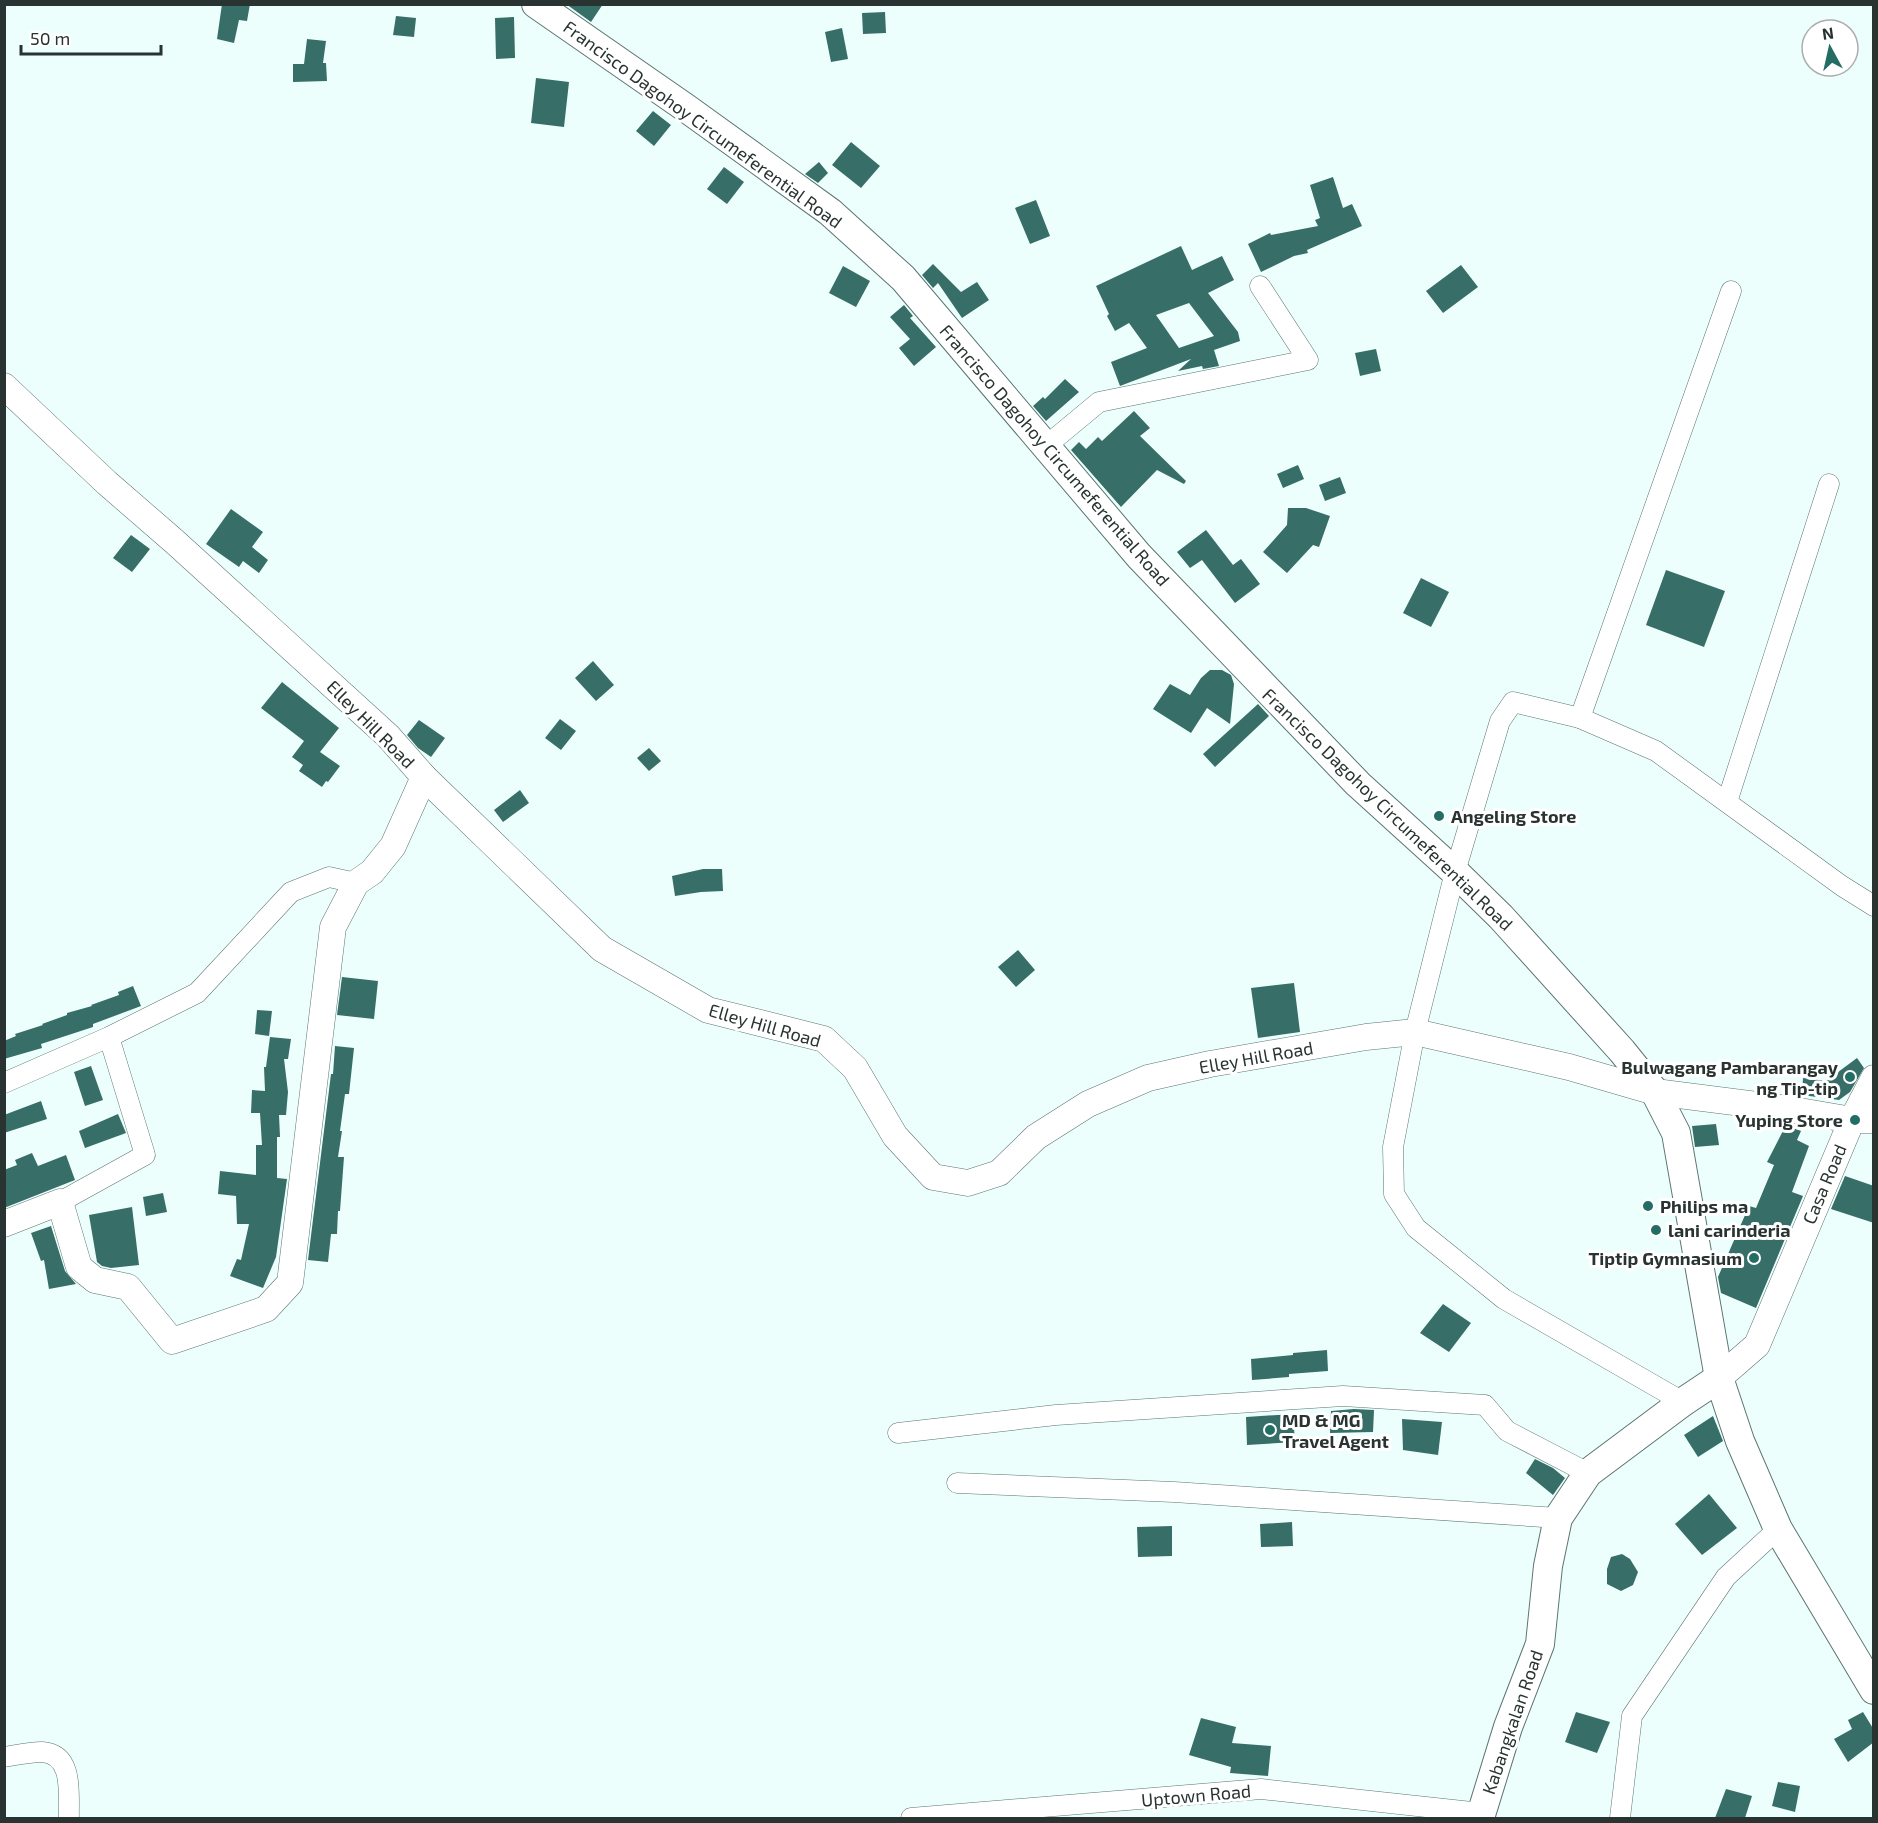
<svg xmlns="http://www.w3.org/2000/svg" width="1878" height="1823" font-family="'Exo 2',sans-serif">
<rect width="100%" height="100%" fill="#edfffc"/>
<!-- building -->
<g fill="#386e68" fill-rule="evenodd">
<polygon points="222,4 250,4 247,21 239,20 234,43 217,39"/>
<polygon points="566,4 603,4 591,22"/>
<polygon points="885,12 886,33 863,34 862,13"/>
<polygon points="396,16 416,18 414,37 393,35"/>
<polygon points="514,17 515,58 496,59 495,18"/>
<polygon points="842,28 848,59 831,62 825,32"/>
<polygon points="307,39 326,41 323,63 326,63 327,81 293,82 293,64 304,64"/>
<polygon points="536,78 569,82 564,127 531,123"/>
<polygon points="653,111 671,125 654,146 636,131"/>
<polygon points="851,142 880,166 861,188 832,165"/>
<polygon points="819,162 828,173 818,183 805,174"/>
<polygon points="724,167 744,182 727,204 707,189"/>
<polygon points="1333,177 1343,208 1352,204 1362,226 1307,250 1308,253 1294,256 1261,272 1248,244 1270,233 1271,235 1318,226 1315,220 1320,218 1310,185"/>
<polygon points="1036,200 1050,236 1030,244 1015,208"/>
<path d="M 1181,246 L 1192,270 L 1222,256 L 1234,280 L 1208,293 L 1238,332 L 1240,341 L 1214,350 L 1219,366 L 1203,369 L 1202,366 L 1178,371 L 1191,359 L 1120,386 L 1111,362 L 1147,348 L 1129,323 L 1115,331 L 1107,316 L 1109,314 L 1096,286 ZM 1189,303 L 1214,336 L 1179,348 L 1156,315 Z"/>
<polygon points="933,264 961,292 977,282 989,300 962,318 938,283 933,288 922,275"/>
<polygon points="1461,265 1478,287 1443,313 1426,291"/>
<polygon points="843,266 870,281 856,307 829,293"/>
<polygon points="904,305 913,316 910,318 936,347 914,366 899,348 910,339 890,317"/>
<polygon points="1376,349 1381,371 1360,376 1355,353"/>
<polygon points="1065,379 1079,392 1046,421 1033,406 1043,397 1045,399"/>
<polygon points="1134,411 1150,428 1140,436 1186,481 1184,484 1157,470 1121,507 1071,450 1079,442 1086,449 1098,437 1102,441"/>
<polygon points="1298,465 1304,479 1283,488 1277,474"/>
<polygon points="1340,477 1346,493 1325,501 1319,485"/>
<polygon points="1288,508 1306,508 1330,516 1319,547 1313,545 1287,573 1263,552 1287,525"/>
<polygon points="231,509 263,532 252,547 268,560 259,573 243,561 239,567 206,544"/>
<polygon points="1206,530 1233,565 1241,559 1260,584 1235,603 1202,560 1190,568 1177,552"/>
<polygon points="131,535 150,549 132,572 113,558"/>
<polygon points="1666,570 1725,591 1704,647 1646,625"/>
<polygon points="1421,578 1449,592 1431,627 1403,613"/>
<polygon points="593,661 614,685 596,701 575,678"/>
<polygon points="1210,670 1222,670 1231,675 1234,684 1230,724 1207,708 1191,733 1153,709 1170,684 1190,695 1201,678"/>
<polygon points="282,682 339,728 320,752 340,766 328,782 326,781 322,787 299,771 303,765 292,757 304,741 261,708"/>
<polygon points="1258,704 1269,716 1215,767 1203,754"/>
<polygon points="560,719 576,731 561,750 545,738"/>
<polygon points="419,720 445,738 431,757 418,748 407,735"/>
<polygon points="649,748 661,761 649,771 637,758"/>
<polygon points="520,790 529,803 503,822 494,810"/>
<polygon points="703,869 722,869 723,891 701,892 675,896 672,876"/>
<polygon points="1018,950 1035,970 1016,987 998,967"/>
<polygon points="342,977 378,981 374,1019 337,1015"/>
<polygon points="1294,983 1300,1032 1258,1038 1251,988"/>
<polygon points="133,986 141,1006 93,1024 93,1027 41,1044 42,1048 4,1059 4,1041 16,1036 15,1034 43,1025 42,1024 67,1015 67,1013 92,1006 91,1005 119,995 118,992"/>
<polygon points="257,1010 272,1011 269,1036 255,1034"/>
<polygon points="270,1037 291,1039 288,1059 284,1059 288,1092 286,1115 279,1115 280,1137 277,1137 277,1178 287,1179 276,1257 263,1288 230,1276 237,1259 241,1260 249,1224 237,1224 236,1196 218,1194 220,1171 256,1175 256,1145 262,1145 260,1113 251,1113 252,1090 265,1091 264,1067 266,1067"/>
<polygon points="335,1046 354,1048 349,1094 345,1094 340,1131 342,1131 338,1157 344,1157 340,1211 338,1211 337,1234 331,1234 328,1262 308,1260 331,1074 333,1074"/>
<polygon points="1857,1058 1864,1068 1850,1092 1839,1100 1802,1095 1803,1078 1826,1081"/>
<polygon points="91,1066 103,1100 85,1106 74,1072"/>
<polygon points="41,1101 47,1119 4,1133 4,1115"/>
<polygon points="118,1114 126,1133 85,1148 79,1131"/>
<polygon points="1716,1124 1719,1145 1695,1147 1692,1126"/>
<polygon points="1786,1125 1801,1131 1797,1140 1809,1146 1792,1192 1803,1196 1756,1308 1721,1293 1718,1277 1749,1206 1756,1208 1774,1165 1767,1162"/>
<polygon points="32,1153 38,1166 66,1155 75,1180 4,1208 4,1170 17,1165 15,1160"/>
<polygon points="1845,1176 1874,1186 1874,1223 1831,1209"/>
<polygon points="163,1193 167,1212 146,1216 143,1197"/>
<polygon points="132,1207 139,1265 111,1268 102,1266 97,1262 89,1215"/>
<polygon points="51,1226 65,1271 76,1284 49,1289 44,1260 41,1261 31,1233"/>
<polygon points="1443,1304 1471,1323 1449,1352 1420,1333"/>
<polygon points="1327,1350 1328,1371 1289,1374 1289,1377 1252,1380 1251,1359 1293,1355 1293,1353"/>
<polygon points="1354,1409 1374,1410 1373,1432 1330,1433 1331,1411"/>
<polygon points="1293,1414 1295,1442 1247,1445 1246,1417"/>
<polygon points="1713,1416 1723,1441 1698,1457 1684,1435"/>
<polygon points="1402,1419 1442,1422 1438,1455 1403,1450"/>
<polygon points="1535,1459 1553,1468 1565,1478 1553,1495 1526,1473"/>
<polygon points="1709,1494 1737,1528 1702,1555 1675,1524"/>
<polygon points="1292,1522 1293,1546 1261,1547 1260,1524"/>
<polygon points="1172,1526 1172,1556 1138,1557 1137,1527"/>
<polygon points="1622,1554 1630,1559 1638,1572 1633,1585 1621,1591 1607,1584 1607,1569 1611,1557"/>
<polygon points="1576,1712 1610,1722 1597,1753 1565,1742"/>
<polygon points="1863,1712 1874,1730 1874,1742 1848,1762 1834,1739 1852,1729 1848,1720"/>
<polygon points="1201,1718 1236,1727 1232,1743 1271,1746 1268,1776 1230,1773 1231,1767 1189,1755"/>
<polygon points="1778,1782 1800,1786 1795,1812 1772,1806"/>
<polygon points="1726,1789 1752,1796 1745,1818 1715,1818"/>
</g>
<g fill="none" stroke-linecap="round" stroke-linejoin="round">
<defs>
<g id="minor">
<polyline points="1046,446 1099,402 1308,360 1260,286"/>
<polyline points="1580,718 1731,291"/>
<polyline points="1727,802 1829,484"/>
<polyline points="4,1083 109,1037 197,993 291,892 329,877 356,883"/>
<polyline points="60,1202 145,1155 109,1037"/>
<polyline points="1683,1402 1504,1299 1416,1228 1394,1194 1393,1147 1415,1032 1455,872 1500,721 1513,702 1580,718 1656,751 1842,886 1874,906"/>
<polyline points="898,1433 1056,1415 1343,1396 1485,1405 1507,1431 1588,1473"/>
<polyline points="957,1483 1174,1492 1558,1518"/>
<path d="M 4,1757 C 16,1755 30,1752 42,1752 C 75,1754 68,1796 69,1818"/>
<polyline points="911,1818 1261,1789 1481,1813"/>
<polyline points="1620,1818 1632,1716 1726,1577 1778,1529"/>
</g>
<g id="tertiary">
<polyline points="4,386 107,483 175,542 388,736 424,777 602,949 708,1010 824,1039 855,1068 895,1136 933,1177 968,1183 999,1173 1036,1137 1088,1104 1148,1078 1210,1064 1366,1037 1415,1032 1569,1067 1655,1092 1788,1109 1852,1120 1874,1120"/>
<polyline points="4,1224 60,1202 79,1267 95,1280 128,1287 172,1341 266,1309 290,1283 333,927 356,883 372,872 393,846 424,777"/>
<polyline points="1719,1378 1757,1345 1852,1120 1874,1078"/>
</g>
<g id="secondary">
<polyline points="536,4 686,108 830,212 903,278 1139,556 1358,784 1455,872 1501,917 1622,1051 1655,1092 1676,1133 1719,1378 1740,1441 1778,1529 1874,1690"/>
<polyline points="1480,1818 1508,1727 1540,1644 1548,1566 1558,1518 1588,1473 1683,1402 1719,1378"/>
</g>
</defs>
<!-- minor casing -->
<use href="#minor" stroke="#5b7571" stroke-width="21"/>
<!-- tertiary casing -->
<use href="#tertiary" stroke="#5b7571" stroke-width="27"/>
<!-- secondary casing -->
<use href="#secondary" stroke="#5b7571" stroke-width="30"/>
<!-- minor -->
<use href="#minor" stroke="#fff" stroke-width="20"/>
<!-- tertiary -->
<use href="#tertiary" stroke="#fff" stroke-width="26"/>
<!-- secondary -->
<use href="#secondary" stroke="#fff" stroke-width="28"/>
</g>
<!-- markers -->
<g fill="#246d65" stroke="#fff" stroke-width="2">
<circle cx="1439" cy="816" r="6"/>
<circle cx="1850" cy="1077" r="6"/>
<circle cx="1855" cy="1120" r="6"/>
<circle cx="1648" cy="1206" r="6"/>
<circle cx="1656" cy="1230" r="6"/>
<circle cx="1754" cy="1258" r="6"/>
<circle cx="1270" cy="1430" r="6"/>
</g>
<g text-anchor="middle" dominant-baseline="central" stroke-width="6" stroke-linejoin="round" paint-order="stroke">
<!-- street labels -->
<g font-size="18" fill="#293432" stroke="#fff">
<text transform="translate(703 124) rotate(36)">Francisco Dagohoy Circumeferential Road</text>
<text transform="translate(1055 455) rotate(49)">Francisco Dagohoy Circumeferential Road</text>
<text transform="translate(371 724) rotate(45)">Elley Hill Road</text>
<text transform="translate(1388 809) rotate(44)">Francisco Dagohoy Circumeferential Road</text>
<text transform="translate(765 1025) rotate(16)">Elley Hill Road</text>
<text transform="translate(1256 1057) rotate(-10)">Elley Hill Road</text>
<text transform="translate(1824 1184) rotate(-67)">Casa Road</text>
<text transform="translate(1512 1722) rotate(-71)">Kabangkalan Road</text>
<text transform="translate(1196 1795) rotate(-5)">Uptown Road</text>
</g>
<!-- poi labels -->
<g font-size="18" font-weight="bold" fill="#293432" stroke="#fff" text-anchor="start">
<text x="1451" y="816">Angeling Store</text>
<text x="1838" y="1067" text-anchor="end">Bulwagang Pambarangay<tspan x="1838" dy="21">ng Tip-tip</tspan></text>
<text x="1843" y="1120" text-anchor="end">Yuping Store</text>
<text x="1660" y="1206">Philips ma</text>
<text x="1668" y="1230">lani carinderia</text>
<text x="1742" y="1258" text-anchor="end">Tiptip Gymnasium</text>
<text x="1282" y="1420">MD &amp; MG<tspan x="1282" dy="21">Travel Agent</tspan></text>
</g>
</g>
<!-- border -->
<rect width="1878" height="1823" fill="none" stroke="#293432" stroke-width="12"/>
<!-- north arrow -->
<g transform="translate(1830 48) rotate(352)"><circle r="28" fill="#ffffff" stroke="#a9aead" stroke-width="1.5"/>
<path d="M0-4.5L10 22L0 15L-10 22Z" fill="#246d65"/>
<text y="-9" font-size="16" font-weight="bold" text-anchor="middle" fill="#293432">N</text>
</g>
<!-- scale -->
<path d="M21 45v9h140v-9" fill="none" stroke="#293432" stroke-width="3"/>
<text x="30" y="45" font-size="18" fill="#293432" stroke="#ffffff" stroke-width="4.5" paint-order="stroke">50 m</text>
</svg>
